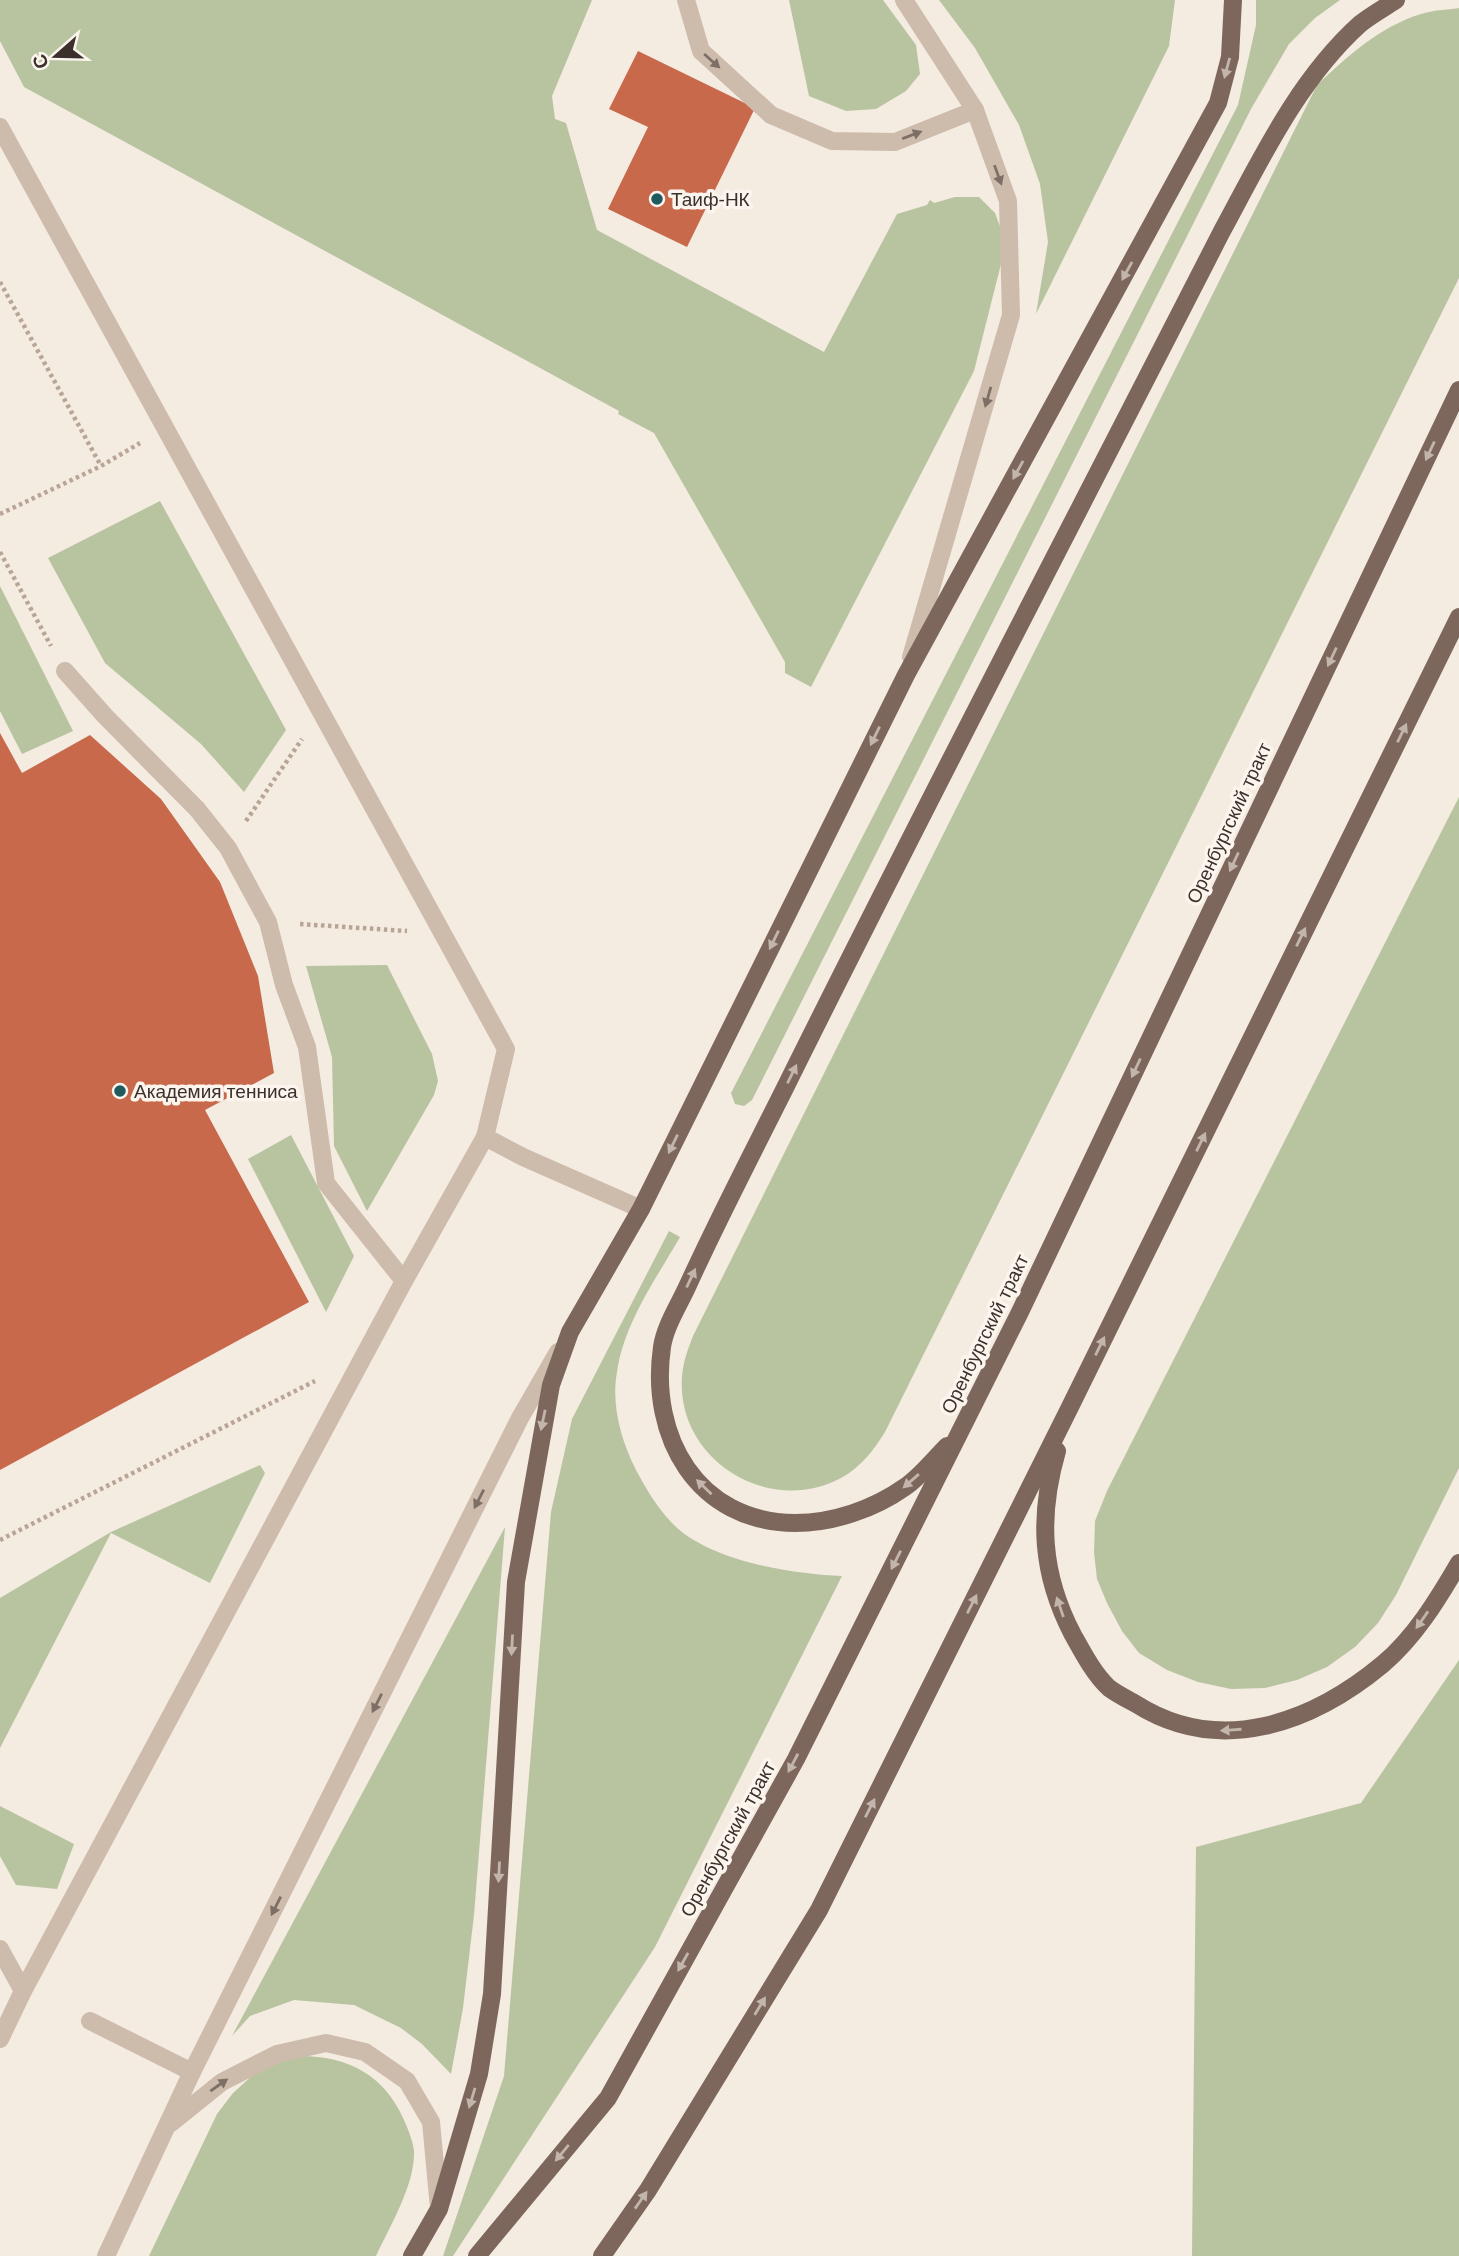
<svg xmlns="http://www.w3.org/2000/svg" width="1459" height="2256" font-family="Arial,sans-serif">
<rect width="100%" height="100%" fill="#f4ebe1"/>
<!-- green -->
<g fill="#b8c4a0">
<polygon points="0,0 592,0 552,96 555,119 566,123 597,230 824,352 897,214 927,205 930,200 934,203 955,197 979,197 995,213 1002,232 1001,264 974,371 811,687 785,673 785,662 654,433 618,414 619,411 24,87 0,41"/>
<polygon points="789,0 883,0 916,45 920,74 906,91 876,109 846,111 809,96"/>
<polygon points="939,0 1175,0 1169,46 1036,314 1048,242 1040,184 1019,125 975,48"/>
<polygon points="1256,0 1340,0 1315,18 1289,44 1251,109 752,1100 744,1106 735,1104 731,1093 1238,105 1256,25"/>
<path d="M 1459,8 L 1459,278 L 885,1432 C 873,1451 861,1467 841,1478 C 769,1517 676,1460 682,1377 C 683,1362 688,1349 693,1336 L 1317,85 C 1348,56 1379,27 1421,14 C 1433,10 1447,10 1459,8 Z"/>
<polygon points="160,501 286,730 244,792 201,744 105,663 48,558"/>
<polygon points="0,586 73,731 22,754 0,711"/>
<polygon points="1459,797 1459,1468 1396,1595 1378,1623 1355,1647 1327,1667 1297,1680 1265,1688 1231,1689 1198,1682 1167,1670 1139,1653 1122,1631 1107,1603 1097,1579 1094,1552 1095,1521 1107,1491"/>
<polygon points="387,965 432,1054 438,1081 434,1095 367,1211 334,1146 332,1057 306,966"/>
<polygon points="291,1135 354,1256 326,1312 248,1159"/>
<path d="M 669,1231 L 680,1237 C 656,1279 624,1323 617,1372 C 611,1405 621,1440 636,1470 C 646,1489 657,1507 672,1523 C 708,1561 792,1574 842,1576 L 655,1947 L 453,2256 L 443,2256 L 504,2076 L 551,1512 L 572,1419 Z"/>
<polygon points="260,1465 265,1473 210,1583 111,1533 0,1748 0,1598 111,1532"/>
<polygon points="505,1527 474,1915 463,2008 451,2074 422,2044 401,2028 354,2005 294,2000 250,2016 232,2036"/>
<polygon points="1459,1660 1459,2256 1192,2256 1196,1847 1361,1803"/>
<polygon points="0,1806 74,1844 57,1889 16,1885 0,1856"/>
<path d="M 297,2056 C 346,2055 384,2074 404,2120 C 408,2129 413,2141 414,2151 C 415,2185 390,2226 376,2256 L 149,2256 L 217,2114 L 233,2093 L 253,2075 L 274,2064 Z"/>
</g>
<!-- building -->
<g fill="#c8694b">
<polygon points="638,51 755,108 687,247 608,209 648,127 609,109"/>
<polygon points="0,733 22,773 90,735 161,799 220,882 258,976 274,1073 205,1110 309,1302 0,1470"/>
</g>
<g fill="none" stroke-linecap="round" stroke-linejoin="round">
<!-- path -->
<g stroke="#b9a596" stroke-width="4.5" stroke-dasharray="3.5 3.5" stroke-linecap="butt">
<polyline points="0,282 101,466"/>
<polyline points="0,514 101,466 140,443"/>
<polyline points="0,552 51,646"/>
<polyline points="246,821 302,739"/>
<polyline points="300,924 407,931"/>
<polyline points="0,1540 315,1381"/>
</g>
<!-- service -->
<g stroke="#cdbbac" stroke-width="18">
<polyline points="686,0 701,51 771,115 832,141 895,142 975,110 904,0"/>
<polyline points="0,127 506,1049 485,1137 523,1157 641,1209"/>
<polyline points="911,657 1011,315 1008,201 975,110"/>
<polyline points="65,671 105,716 197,809 228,848 268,922 284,985 307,1047 326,1183 404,1281"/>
<polyline points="0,1949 23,1991"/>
<polyline points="90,2021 192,2072"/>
<polyline points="0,2039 23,1991 404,1281 485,1137"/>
</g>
<!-- minor -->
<g stroke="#cdbbac" stroke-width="18">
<polyline points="171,2123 222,2082 277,2054 326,2043 365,2052 407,2081 431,2122 439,2208"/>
<polyline points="106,2256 192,2072 520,1418 558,1352"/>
</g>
<!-- primary -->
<g stroke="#7d675c" stroke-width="18">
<path d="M 947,1446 C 934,1459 921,1476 905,1487 C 874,1509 833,1523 795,1523 C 697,1522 649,1437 662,1347 C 665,1326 679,1305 688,1285 C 718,1219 752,1154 785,1088 C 927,801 1076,517 1222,231 C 1261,159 1298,80 1360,24 C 1371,15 1384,8 1396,0"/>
<path d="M 1057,1451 C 1038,1517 1041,1574 1073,1635 C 1083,1653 1094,1674 1109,1688 C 1117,1694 1127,1699 1136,1704 C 1220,1757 1312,1723 1383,1664 C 1415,1637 1438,1599 1459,1563"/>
<polyline points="412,2256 439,2209 479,2074 492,1994 516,1582 551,1385 570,1332 641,1209 906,675 1218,103 1230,57 1233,0"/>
<polyline points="477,2256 608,2098 796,1759 1020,1312 1459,390"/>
<polyline points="602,2256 648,2190 819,1910 1070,1407 1459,617"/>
</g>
</g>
<!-- one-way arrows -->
<defs><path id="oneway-solid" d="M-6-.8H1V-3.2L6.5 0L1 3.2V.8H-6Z" transform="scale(1.75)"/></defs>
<g fill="#7d6f65">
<use href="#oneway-solid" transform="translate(712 61) rotate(42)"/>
<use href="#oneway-solid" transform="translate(912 135) rotate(-21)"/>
<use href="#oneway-solid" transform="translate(998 175) rotate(70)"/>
<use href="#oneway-solid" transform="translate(988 397) rotate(106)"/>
<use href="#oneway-solid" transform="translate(479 1499) rotate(117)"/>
<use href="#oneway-solid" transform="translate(377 1703) rotate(117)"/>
<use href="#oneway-solid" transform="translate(276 1906) rotate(117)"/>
<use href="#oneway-solid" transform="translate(219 2085) rotate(-35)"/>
</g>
<g fill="#c2b5ac">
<use href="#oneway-solid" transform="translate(1227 68) rotate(105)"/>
<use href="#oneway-solid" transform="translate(1127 271) rotate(119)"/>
<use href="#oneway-solid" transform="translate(1430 451) rotate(115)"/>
<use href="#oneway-solid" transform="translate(1018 470) rotate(119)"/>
<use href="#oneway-solid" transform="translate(1332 657) rotate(115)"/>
<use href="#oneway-solid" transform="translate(1402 733) rotate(-64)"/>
<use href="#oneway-solid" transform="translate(875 736) rotate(116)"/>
<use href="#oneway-solid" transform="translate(1234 862) rotate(115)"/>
<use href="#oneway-solid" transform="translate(1301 937) rotate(-64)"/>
<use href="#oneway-solid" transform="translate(774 940) rotate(116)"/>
<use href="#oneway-solid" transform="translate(1136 1068) rotate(115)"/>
<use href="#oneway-solid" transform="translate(792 1074) rotate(-64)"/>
<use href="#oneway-solid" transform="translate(1201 1142) rotate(-64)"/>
<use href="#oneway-solid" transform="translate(673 1144) rotate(116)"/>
<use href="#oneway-solid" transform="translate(691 1278) rotate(-65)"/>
<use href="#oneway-solid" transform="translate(1100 1346) rotate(-64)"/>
<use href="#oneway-solid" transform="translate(543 1420) rotate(102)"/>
<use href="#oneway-solid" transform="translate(911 1481) rotate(139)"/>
<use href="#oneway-solid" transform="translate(704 1487) rotate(-136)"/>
<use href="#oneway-solid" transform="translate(896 1560) rotate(117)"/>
<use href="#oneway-solid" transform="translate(972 1604) rotate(-63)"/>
<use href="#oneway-solid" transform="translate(1060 1607) rotate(-109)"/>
<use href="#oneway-solid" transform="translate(1422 1620) rotate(125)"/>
<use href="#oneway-solid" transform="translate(512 1645) rotate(93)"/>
<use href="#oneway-solid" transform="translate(1231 1730) rotate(176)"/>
<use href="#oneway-solid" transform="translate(793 1763) rotate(118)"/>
<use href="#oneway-solid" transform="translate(870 1808) rotate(-63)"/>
<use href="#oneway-solid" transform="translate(499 1872) rotate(93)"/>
<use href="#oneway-solid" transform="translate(683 1962) rotate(119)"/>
<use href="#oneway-solid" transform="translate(760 2006) rotate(-59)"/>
<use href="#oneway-solid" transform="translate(472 2098) rotate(107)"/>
<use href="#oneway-solid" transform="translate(562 2153) rotate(130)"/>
<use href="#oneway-solid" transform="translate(641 2200) rotate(-55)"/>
</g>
<!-- markers -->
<g fill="#1f5a5e" stroke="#fbf5ee" stroke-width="2.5">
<circle cx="657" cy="199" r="7"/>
<circle cx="120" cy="1091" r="7"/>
</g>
<g text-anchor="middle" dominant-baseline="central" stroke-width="7" stroke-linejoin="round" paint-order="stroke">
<!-- poi labels -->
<g font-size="19" fill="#3b302b" stroke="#fbf5ee" text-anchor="start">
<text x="671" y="199">Таиф-НК</text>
<text x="134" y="1091">Академия тенниса</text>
</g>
<!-- street labels -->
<g font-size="19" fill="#3b302b" stroke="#fbf5ee">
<text transform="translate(1229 823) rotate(-65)">Оренбургский тракт</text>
<text transform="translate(985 1334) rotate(-64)">Оренбургский тракт</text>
<text transform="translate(728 1839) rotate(-61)">Оренбургский тракт</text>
</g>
</g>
<!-- north arrow -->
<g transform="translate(56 56) rotate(250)" stroke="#fbf5ee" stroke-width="5" paint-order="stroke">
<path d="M0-5L12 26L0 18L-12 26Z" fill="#3b302b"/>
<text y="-10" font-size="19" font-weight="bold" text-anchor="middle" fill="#3b302b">С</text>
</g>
</svg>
